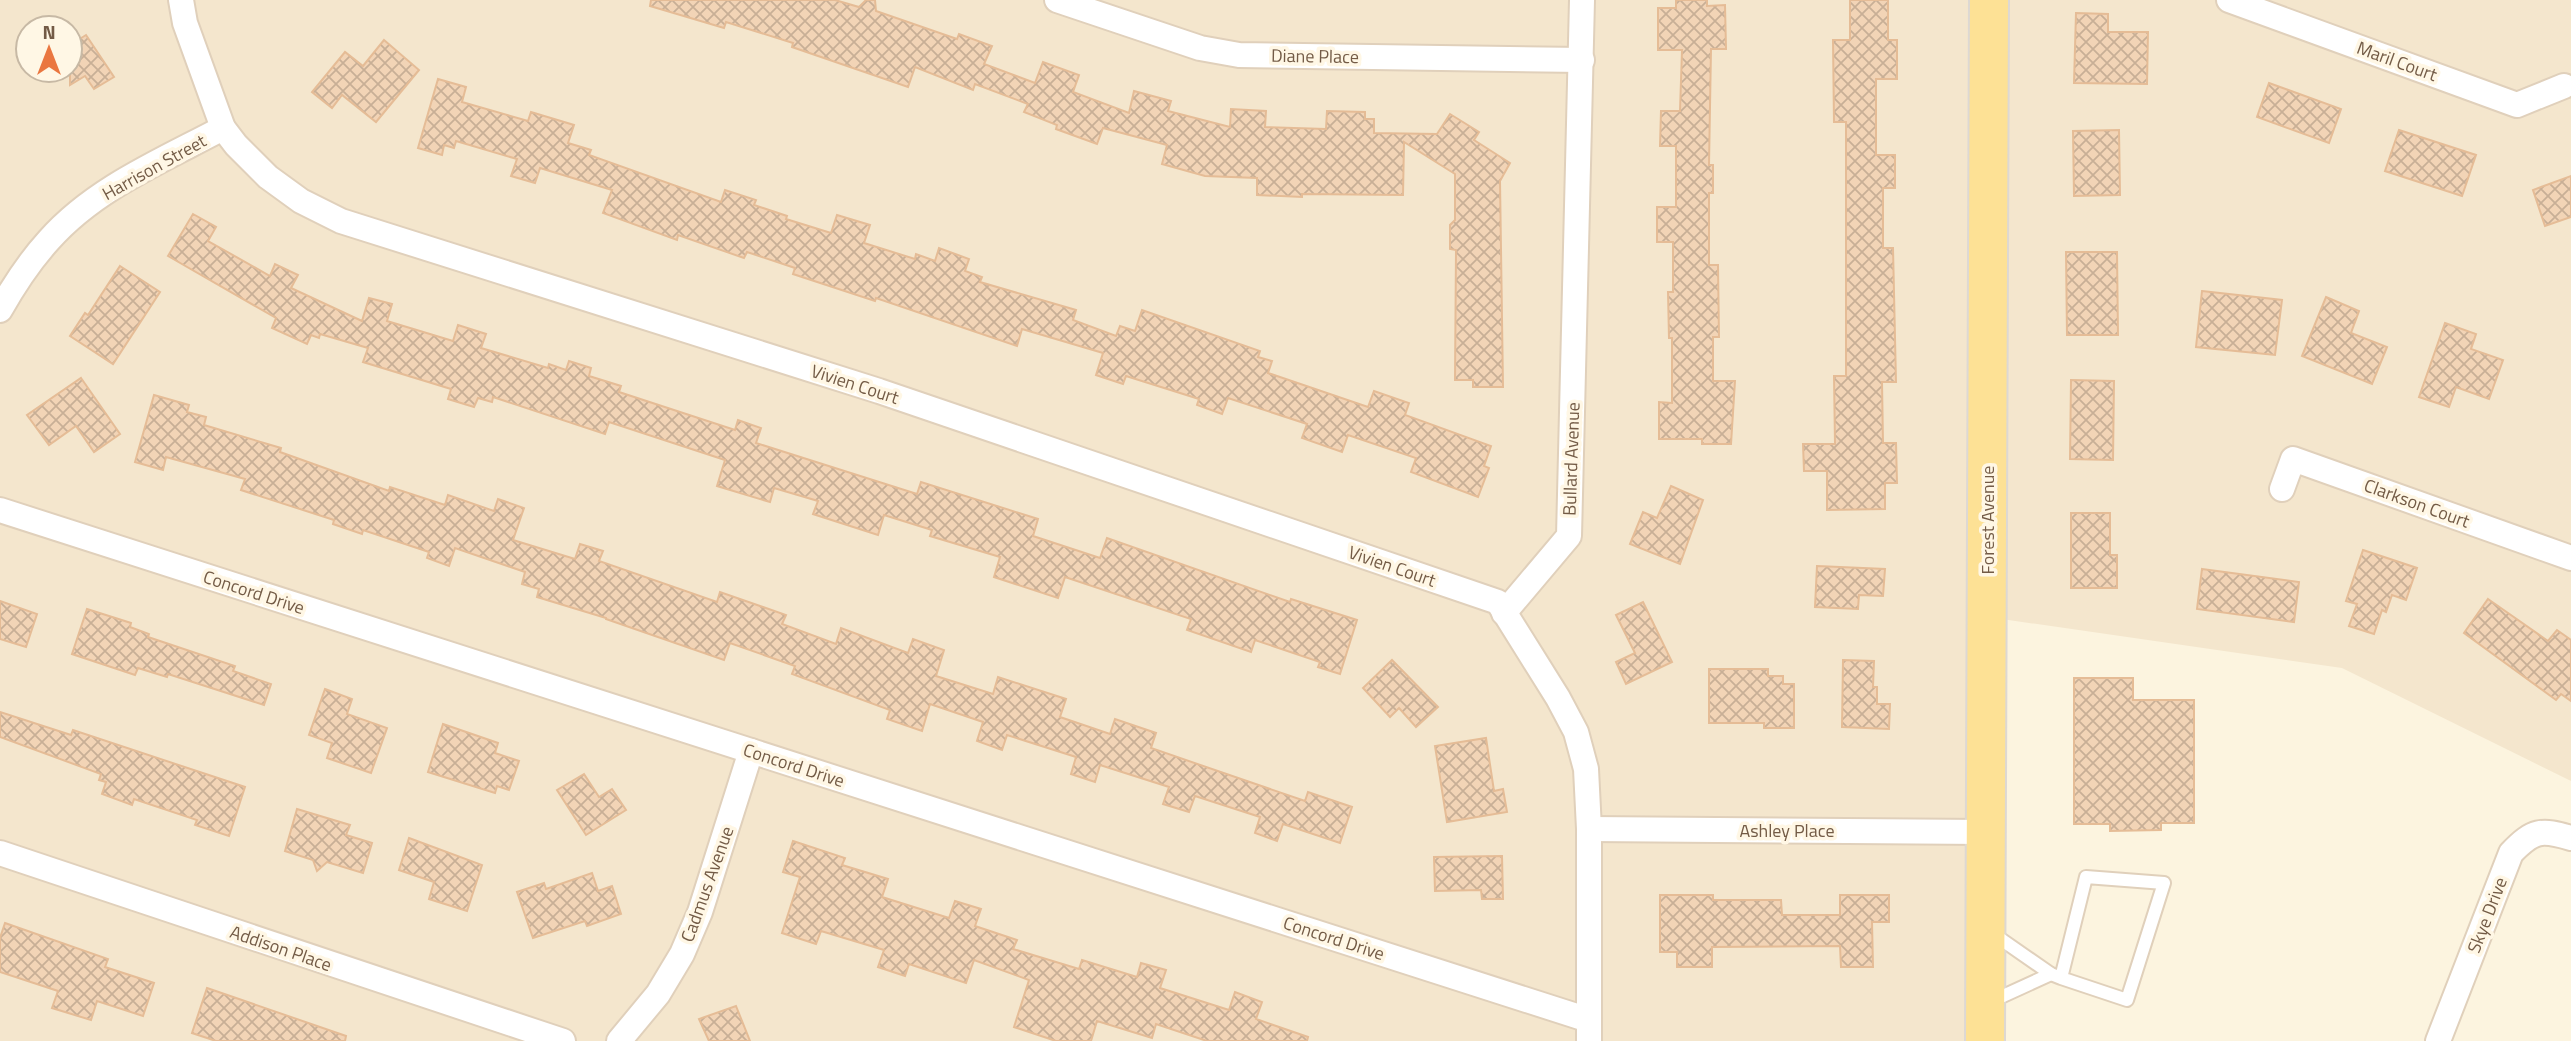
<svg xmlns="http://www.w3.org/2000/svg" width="2571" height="1041" font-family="'Titillium Web',sans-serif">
<defs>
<pattern id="building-cross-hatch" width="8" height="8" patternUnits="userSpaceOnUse" patternTransform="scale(1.75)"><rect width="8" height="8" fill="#f2d4b6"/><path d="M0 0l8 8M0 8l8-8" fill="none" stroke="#c8af96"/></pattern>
</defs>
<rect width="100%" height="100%" fill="#fcf4df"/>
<!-- residential -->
<path fill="#f4e6cd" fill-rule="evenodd" d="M 0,0 L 2571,0 L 2571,781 L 2342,668 L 1988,617 L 1986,1041 L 0,1041 ZM 28,28 L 70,28 L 70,70 L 28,70 Z"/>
<!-- building -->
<g fill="url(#building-cross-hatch)" stroke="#e5bc96" stroke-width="2">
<polygon points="651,0 835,0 859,7 866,0 875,0 876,11 957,39 959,34 992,46 984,64 1035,83 1043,62 1079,75 1073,92 1129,113 1134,91 1171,101 1168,111 1230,127 1231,109 1266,111 1265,127 1326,129 1327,111 1365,112 1365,119 1374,119 1374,133 1437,134 1450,114 1479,132 1474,140 1510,163 1500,181 1503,387 1473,387 1473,380 1455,380 1456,250 1450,249 1450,225 1455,220 1455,174 1404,142 1403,195 1302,194 1302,197 1257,195 1257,178 1205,176 1162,164 1167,145 1103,128 1097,144 1056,129 1057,125 1024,112 1028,104 975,84 973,90 915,67 908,87 792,47 793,43 726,22 724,28 650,6"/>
<polygon points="1676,0 1707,0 1707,6 1725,5 1726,49 1711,49 1709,165 1713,165 1713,193 1709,193 1709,265 1718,265 1719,337 1713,337 1713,381 1735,381 1731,444 1702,444 1702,439 1659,439 1659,402 1672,403 1672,338 1669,338 1668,292 1673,292 1673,242 1657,242 1657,207 1676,207 1676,146 1660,146 1661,111 1680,111 1682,50 1658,50 1658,8 1676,8"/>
<polygon points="1850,0 1888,0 1888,40 1897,40 1897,79 1876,79 1876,155 1895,155 1895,188 1883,188 1883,248 1893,248 1896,382 1882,382 1883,443 1896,443 1897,483 1885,483 1885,509 1827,510 1827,471 1804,471 1803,444 1835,444 1834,376 1846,376 1846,122 1834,122 1833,40 1850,40"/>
<polygon points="2076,13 2108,14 2108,32 2148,32 2147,84 2074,83"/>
<polygon points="86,35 114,77 94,89 85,76 70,85 70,45"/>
<polygon points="384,40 419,70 376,122 342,95 332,108 312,92 345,52 363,66"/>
<polygon points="438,79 466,87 462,102 528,121 531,112 574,125 568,143 591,150 589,155 721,202 725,190 756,200 754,205 787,216 786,219 831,233 837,215 870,225 864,243 915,259 916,254 935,261 939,248 969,259 965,271 982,277 980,282 1076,310 1073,320 1116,336 1120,326 1135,331 1142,310 1260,351 1258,357 1272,361 1268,373 1368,407 1374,391 1409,403 1405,415 1491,446 1484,466 1489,468 1478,497 1411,472 1416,458 1348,435 1342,452 1302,438 1307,424 1228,398 1222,414 1197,405 1199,399 1126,376 1123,384 1096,375 1103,353 1022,329 1017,346 876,298 875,301 793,274 795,268 747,252 744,258 678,235 677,240 603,213 612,190 540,168 535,183 511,176 517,159 456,141 454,148 444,145 442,155 418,148"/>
<polygon points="2269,83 2341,109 2329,143 2257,117"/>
<polygon points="2119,130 2120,195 2074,196 2073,131"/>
<polygon points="2399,130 2476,155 2462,196 2385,171"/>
<polygon points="2571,176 2571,217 2545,226 2533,190"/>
<polygon points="193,214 216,227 208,241 270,276 275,264 298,275 291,288 362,321 369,298 392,304 387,321 453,341 458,325 486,334 481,348 548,368 549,364 566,370 569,361 591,368 589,376 621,386 619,392 735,430 738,420 761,428 756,443 917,494 921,482 1038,519 1033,536 1100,558 1107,538 1290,602 1291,599 1357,620 1340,674 1318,667 1320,662 1255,640 1251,652 1187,630 1191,619 1065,577 1058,598 994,577 1000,557 930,536 932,530 884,515 878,535 813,514 818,501 774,488 770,502 717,486 725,460 609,422 605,434 493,397 492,402 478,398 474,407 448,399 451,389 363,362 368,348 320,334 319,338 311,335 307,344 272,328 276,318 168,256"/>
<polygon points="2066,252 2117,252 2118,335 2067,335"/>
<polygon points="120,266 160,292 113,364 70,336 85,313 88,315"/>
<polygon points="2202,291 2282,300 2275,355 2196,347"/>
<polygon points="2326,297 2359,311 2351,333 2387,347 2372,384 2302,356"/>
<polygon points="2445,323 2476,334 2471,349 2503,360 2489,399 2456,387 2449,407 2419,397"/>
<polygon points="81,378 120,434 94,452 76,426 49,445 27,415"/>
<polygon points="2071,380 2114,381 2113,460 2070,459"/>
<polygon points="154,395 189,405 187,412 206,417 204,425 281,448 280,452 389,491 390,487 445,505 448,495 494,511 498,499 524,508 513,540 575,559 580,544 603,551 599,561 717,602 720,592 786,615 782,624 836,644 841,628 908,653 913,639 944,650 936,676 993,694 998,677 1066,699 1060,717 1110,734 1115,719 1156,733 1151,748 1305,801 1308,792 1352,807 1340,843 1283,824 1277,841 1255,833 1260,817 1195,796 1189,812 1163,804 1169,787 1100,765 1095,782 1071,774 1076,757 1007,735 1002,750 977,741 983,722 930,704 922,731 887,719 890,710 792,674 795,666 730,643 724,660 606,619 606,618 537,597 539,589 522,584 525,572 455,548 449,566 427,558 429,552 363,530 362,534 333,524 334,520 241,490 245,479 166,457 163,470 135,462"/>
<polygon points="1671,486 1703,500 1680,564 1630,544 1643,512 1657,518"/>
<polygon points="2071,513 2110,513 2110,555 2117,555 2117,588 2071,588"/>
<polygon points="2363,550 2417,568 2406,600 2392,595 2386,612 2382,610 2374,634 2349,626 2357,604 2346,601"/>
<polygon points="1817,566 1885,569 1883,596 1859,595 1858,609 1815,607"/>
<polygon points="2202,569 2299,582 2294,622 2197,609"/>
<polygon points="2488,599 2548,641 2557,630 2571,640 2571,701 2561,694 2556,700 2464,633"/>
<polygon points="0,601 37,614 26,647 0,639"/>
<polygon points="1643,602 1672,662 1626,684 1616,662 1635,653 1616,615"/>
<polygon points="87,609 131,623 130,627 149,634 148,637 235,666 233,671 271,684 264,705 168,674 167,677 138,668 135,675 72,654"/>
<polygon points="1392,660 1438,707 1416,727 1399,708 1390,717 1363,688"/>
<polygon points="1843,660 1874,661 1873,687 1877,687 1877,704 1890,704 1889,729 1842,727"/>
<polygon points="1709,669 1768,669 1768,676 1783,676 1783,684 1794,684 1794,728 1764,728 1764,723 1709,723"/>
<polygon points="2074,678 2133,678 2133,700 2194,700 2194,823 2161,823 2161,830 2110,831 2110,824 2074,824"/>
<polygon points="325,689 352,699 347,714 387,728 371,773 327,758 332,743 309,735"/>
<polygon points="0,712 71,735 73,730 245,787 229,836 195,825 197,820 134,799 132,805 102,794 106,782 99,780 101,774 0,737"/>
<polygon points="443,724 498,743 495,753 519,761 509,790 497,786 495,793 428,772"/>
<polygon points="1486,738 1494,791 1503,789 1507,812 1447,822 1435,746"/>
<polygon points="584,774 599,797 612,789 626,810 586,835 557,790"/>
<polygon points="297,809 350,825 346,835 372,843 363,873 327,862 317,871 313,860 285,851"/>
<polygon points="409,838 482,865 467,911 429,899 434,882 399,870"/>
<polygon points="793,841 845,858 842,865 888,879 882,897 949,918 955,901 981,909 975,926 1017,940 1013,949 1079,969 1082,960 1137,977 1141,963 1166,970 1160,988 1229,1010 1235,992 1262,1002 1256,1019 1308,1037 1307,1041 1207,1041 1156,1024 1152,1038 1097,1021 1091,1041 1056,1041 1014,1027 1029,980 974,960 966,983 909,964 905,976 878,967 884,950 821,931 816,944 782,933 800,877 783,872"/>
<polygon points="1502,856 1503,899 1482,899 1481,890 1435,891 1434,857"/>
<polygon points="592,873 598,891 612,886 621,914 587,926 585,921 533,938 517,892 544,883 546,889"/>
<polygon points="1660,895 1713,895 1713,900 1781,900 1782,915 1840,915 1840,895 1889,895 1889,922 1872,922 1873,967 1841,967 1840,946 1712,947 1712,967 1677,967 1677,952 1660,952"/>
<polygon points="5,923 108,959 105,967 154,983 143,1016 97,1001 91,1020 52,1008 58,991 0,972 0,938"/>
<polygon points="207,988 346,1036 345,1041 216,1041 192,1033"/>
<polygon points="736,1006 750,1041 709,1041 699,1019"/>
</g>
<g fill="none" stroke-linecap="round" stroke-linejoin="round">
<defs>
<g id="lane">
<polyline points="1992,933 2051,974 2061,978 2127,1000 2164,883 2086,877 2061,978"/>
<polyline points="1992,1001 2051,974"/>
</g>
<g id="street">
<polyline points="181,0 185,23 223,128 236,145 268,177 301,201 341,221 879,391 1498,602 1558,698 1576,732 1586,769 1589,829 1589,1041"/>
<polyline points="1057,0 1200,48 1239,55 1582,60"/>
<polyline points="2229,0 2517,105 2564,86"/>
<path d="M 0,310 C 14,285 29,262 49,240 C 95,188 163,160 223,128"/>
<polyline points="2282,489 2293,459 2571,558"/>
<polyline points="0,510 1589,1020"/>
<polyline points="1504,613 1569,536 1582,0"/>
<polyline points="1589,829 1985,832"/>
<polyline points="0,853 563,1041"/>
<polyline points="619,1041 658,994 682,954 700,912 751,751"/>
<path d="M 2438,1041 L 2511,853 C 2533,830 2541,829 2571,838"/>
</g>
<polyline id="primary" points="1985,1041 1989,0"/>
</defs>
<!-- lane casing -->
<use href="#lane" stroke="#e0d0bb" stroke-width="16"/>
<!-- street casing -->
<use href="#street" stroke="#e0d0bb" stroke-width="28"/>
<!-- primary casing -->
<use href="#primary" stroke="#ddd8d3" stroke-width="42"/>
<!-- lane -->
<use href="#lane" stroke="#fff" stroke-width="12"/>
<!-- street -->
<use href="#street" stroke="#fff" stroke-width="24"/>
<!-- primary -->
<use href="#primary" stroke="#fde195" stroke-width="38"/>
</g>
<g text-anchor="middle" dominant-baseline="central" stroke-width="7" stroke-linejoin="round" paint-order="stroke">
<!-- street labels -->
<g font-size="18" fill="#735b46" stroke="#fff7e5">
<text transform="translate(1315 56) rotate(1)">Diane Place</text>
<text transform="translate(2397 61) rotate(20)">Maril Court</text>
<text transform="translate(154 167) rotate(-29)">Harrison Street</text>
<text transform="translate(855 384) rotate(18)">Vivien Court</text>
<text transform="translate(1571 459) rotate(-88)">Bullard Avenue</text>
<text transform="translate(2417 503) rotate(20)">Clarkson Court</text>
<text transform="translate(1987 520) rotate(-90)">Forest Avenue</text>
<text transform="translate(1392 566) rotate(19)">Vivien Court</text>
<text transform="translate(254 592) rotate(18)">Concord Drive</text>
<text transform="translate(794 765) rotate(18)">Concord Drive</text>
<text x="1787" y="830">Ashley Place</text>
<text transform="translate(707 884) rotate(-70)">Cadmus Avenue</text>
<text transform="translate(2487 915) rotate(-69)">Skye Drive</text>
<text transform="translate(1334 938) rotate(18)">Concord Drive</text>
<text transform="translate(281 948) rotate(19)">Addison Place</text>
</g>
</g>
<!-- north arrow -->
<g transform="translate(49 49)"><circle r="33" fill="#fff7e5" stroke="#c7b9a5" stroke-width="2"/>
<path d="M0-5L12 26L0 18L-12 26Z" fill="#ea7740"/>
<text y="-10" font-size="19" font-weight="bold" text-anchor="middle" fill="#735b46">N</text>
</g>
</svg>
